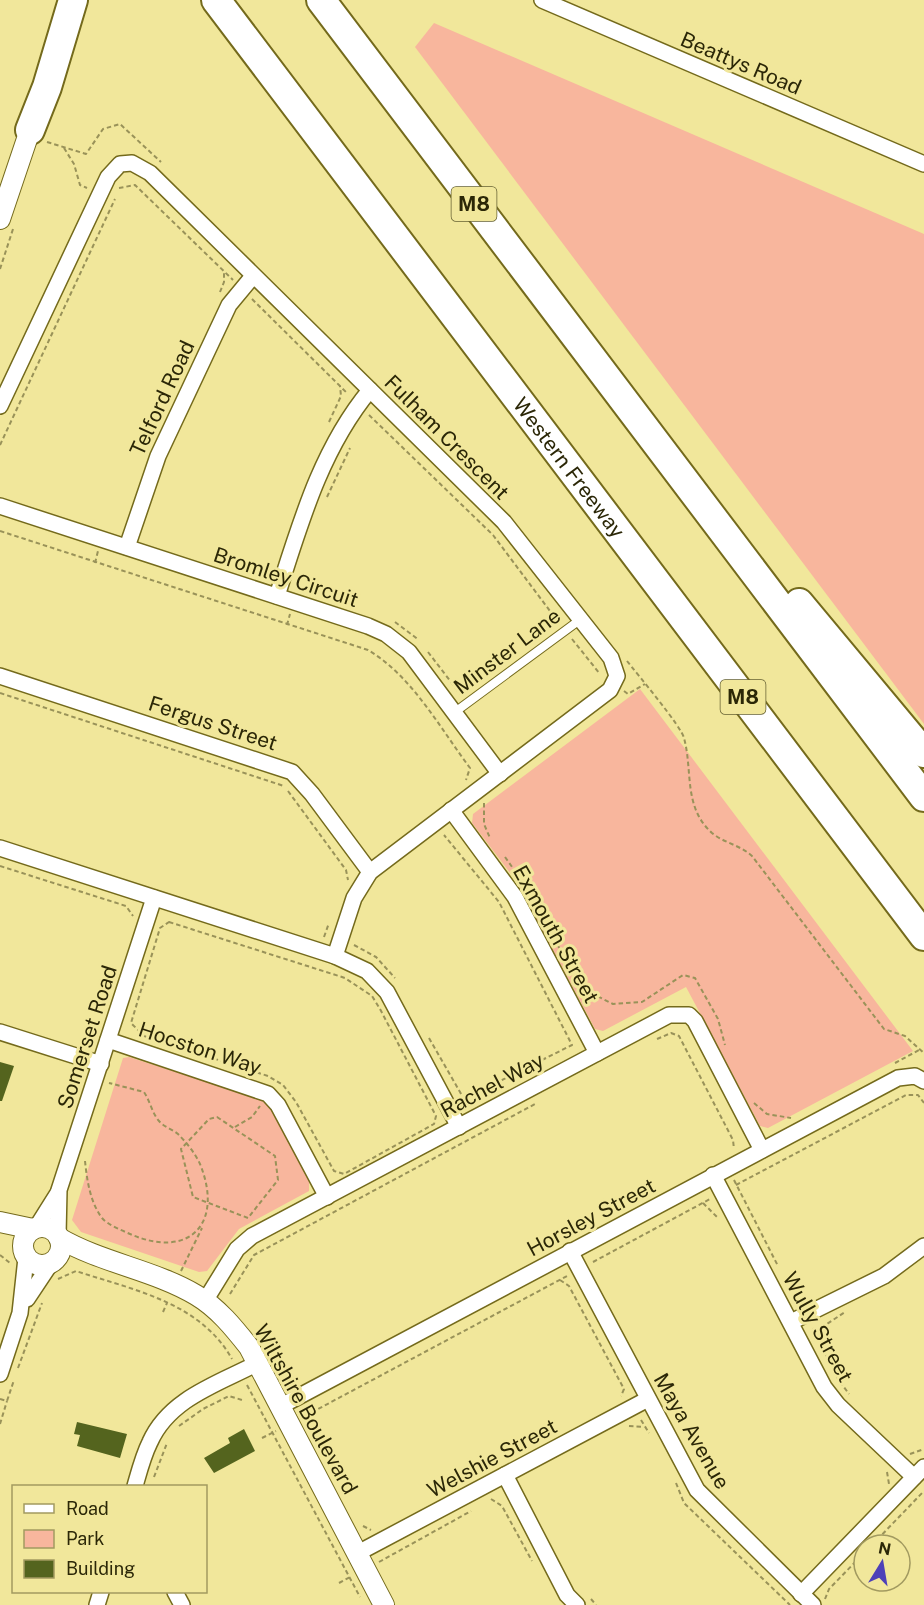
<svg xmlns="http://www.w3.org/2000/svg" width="924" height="1605" font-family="'Public Sans',sans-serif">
<rect width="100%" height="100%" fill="#f1e79b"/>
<!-- green -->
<g fill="#f8b69d">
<polygon points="434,23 924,234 924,724 415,47"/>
<polygon points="640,689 913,1051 768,1128 760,1126 686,987 603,1031 595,1029 517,882 472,823 473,814"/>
<polygon points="129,1057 261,1099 274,1111 309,1179 309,1191 239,1229 207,1271 199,1272 81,1232 72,1220 123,1058"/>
</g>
<!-- building -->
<g fill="#54641e">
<polygon points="0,1062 14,1066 2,1101 0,1101"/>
<polygon points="77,1422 127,1434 120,1458 77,1446 80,1435 74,1434"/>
<polygon points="244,1429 255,1451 214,1473 204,1458 230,1443 228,1438"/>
</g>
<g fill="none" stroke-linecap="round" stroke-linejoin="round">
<defs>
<polyline id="service" points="455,712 581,619"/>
<g id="minor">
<polyline points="542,0 924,164"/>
<polyline points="0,406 108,177 120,164 132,163 150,173 504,522 611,658 617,676 610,690 370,872 354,898 335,956"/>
<polyline points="0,506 368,626 386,634 409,652 500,774"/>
<polyline points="127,547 158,456 229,305 253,276"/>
<path d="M 277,596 C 300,524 321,449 370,390"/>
<polyline points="0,676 292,772 312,794 370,872"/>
<polyline points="451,810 515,897 597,1053"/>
<polyline points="0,848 335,956 367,971 387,992 459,1127"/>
<polyline points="0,1032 101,1064"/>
<polyline points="108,1040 268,1094 278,1105 327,1197"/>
<polyline points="713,1175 824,1387 838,1405 914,1477"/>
<polyline points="36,1228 58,1193"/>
<polyline points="58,1235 59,1190 154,898"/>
<polyline points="570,1251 697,1490 813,1605"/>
<polyline points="27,1299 51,1263"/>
<polyline points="205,1301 237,1249 252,1236 669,1015 689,1015 695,1021 762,1150"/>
<polyline points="791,1322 884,1276 924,1246"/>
<polyline points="0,1374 20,1313 26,1258"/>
<polyline points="279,1407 898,1078 915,1076 924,1081"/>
<polyline points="505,1475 567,1595 577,1605"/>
<path d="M 135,1486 C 139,1472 143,1456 150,1442 C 169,1399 217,1384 256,1364"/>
<polyline points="356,1554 648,1399"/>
<polyline points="175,1592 182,1605"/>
<polyline points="801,1594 924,1467"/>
<polyline points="97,1605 101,1592"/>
</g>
<g id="tertiary">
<polyline points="0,219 30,130"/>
<polyline points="0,1222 33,1229"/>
<circle cx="42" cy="1246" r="19"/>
<path d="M 59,1238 C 102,1263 154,1270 196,1295 C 218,1308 234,1328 249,1347 L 384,1605"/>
</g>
<g id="motorway">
<path id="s1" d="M 216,0 L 924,936"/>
<polyline points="321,0 924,797"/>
<polyline points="30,130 47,87 73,0"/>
<polyline points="799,603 924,753"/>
</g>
</defs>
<!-- service casing -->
<use href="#service" stroke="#746a1c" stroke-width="10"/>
<!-- minor casing -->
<use href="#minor" stroke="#746a1c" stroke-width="18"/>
<!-- tertiary casing -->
<use href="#tertiary" stroke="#746a1c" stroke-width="22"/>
<!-- motorway casing -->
<use href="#motorway" stroke="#746a1c" stroke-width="32"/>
<!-- path -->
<g stroke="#999259" stroke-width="2" stroke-dasharray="4.5 3" stroke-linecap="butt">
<polyline points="47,142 86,154 103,129 120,124 161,162"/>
<polyline points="64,148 74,164 80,185 87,188"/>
<polyline points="119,188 135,185 233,280"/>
<polyline points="0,269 13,229"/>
<polyline points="220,292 224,282 224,272"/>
<polyline points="252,299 348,394"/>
<polyline points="369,415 493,535 559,623"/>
<polyline points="329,422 341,396 340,386"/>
<polyline points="0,445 115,199"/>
<polyline points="327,497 350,448"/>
<path d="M 0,531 L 368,650 C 412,676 440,728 470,768 L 466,780"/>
<polyline points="95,563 98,551"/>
<polyline points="298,589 299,576"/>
<polyline points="395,622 419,640"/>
<polyline points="287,625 290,614"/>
<polyline points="572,639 600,674"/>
<polyline points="428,652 461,695"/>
<path d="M 627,661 C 638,675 681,726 684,738 C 693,771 683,807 712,833 C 724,843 740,845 752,856 L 884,1029 L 905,1036 L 924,1053"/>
<polyline points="624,691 628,694 645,684"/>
<polyline points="0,693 284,786"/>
<polyline points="288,791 346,870 348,880"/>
<polyline points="484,803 484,824 490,838"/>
<polyline points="505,857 522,881"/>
<polyline points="0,866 126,906 133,916"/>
<polygon points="169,922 345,978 372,996 380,1009 436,1116 434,1124 344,1174 334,1171 296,1102 283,1085 268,1076 144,1036 131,1023 160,928"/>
<polyline points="324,937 329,923"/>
<polyline points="557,944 578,980 597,996 613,1004 642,1002 683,975 695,978 718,1019 725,1045"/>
<polyline points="354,945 376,957 395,978"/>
<polyline points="429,1038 464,1099 572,1045 499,902 444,835"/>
<polyline points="657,1039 671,1033 679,1036 733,1140 734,1149"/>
<polyline points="895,1063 921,1049"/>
<polyline points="754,1103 767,1114 791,1118"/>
<polygon points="217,1117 275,1156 278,1180 248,1218 193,1197 181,1149 209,1119"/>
<polyline points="235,1127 252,1117 260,1106"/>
<path d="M 85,1161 C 87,1180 90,1202 102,1218 C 108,1225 121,1230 130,1234 C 190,1260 224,1223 200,1164 C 195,1153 186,1142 178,1134 C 172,1129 164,1127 159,1121 C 152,1113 150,1101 144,1092 L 109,1083"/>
<polyline points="734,1180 778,1266"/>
<polyline points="736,1185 906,1095 918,1095 924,1103"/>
<polyline points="703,1203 718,1218"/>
<polyline points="0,1255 10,1263"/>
<polyline points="593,1262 710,1199"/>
<polyline points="181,1271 202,1228"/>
<path d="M 58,1279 L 76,1271 C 133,1290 200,1302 232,1359"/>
<polyline points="560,1280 569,1286 624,1389 621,1396"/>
<polyline points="230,1294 254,1255 535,1104"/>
<polyline points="163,1312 167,1303"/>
<polyline points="813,1328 838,1379 849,1394"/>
<polyline points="815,1332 845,1312"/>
<polyline points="18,1368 42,1303"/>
<polyline points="247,1385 360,1597"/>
<polyline points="0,1399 7,1401 14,1380"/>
<polyline points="305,1416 567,1276"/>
<polyline points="641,1420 649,1433"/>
<polyline points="0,1424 7,1401"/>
<polyline points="179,1426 203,1409 229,1396 242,1400"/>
<polyline points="629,1426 644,1427"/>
<polyline points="262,1438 276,1431"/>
<polyline points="910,1454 924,1449"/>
<polyline points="887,1472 889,1484"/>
<polyline points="154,1477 167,1443"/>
<polyline points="676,1483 684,1503 790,1605"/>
<polyline points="491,1499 502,1506 532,1561"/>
<polyline points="363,1526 371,1530"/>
<polyline points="872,1545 924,1491"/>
<polyline points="379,1562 471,1511"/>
<polyline points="339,1583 350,1577"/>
<polyline points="591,1599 596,1605"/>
<polyline points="825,1599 829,1589 864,1553"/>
</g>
<!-- service -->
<use href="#service" stroke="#fff" stroke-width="8"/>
<!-- minor -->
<use href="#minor" stroke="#fff" stroke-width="15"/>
<!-- tertiary -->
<use href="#tertiary" stroke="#fff" stroke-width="20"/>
<!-- motorway -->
<use href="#motorway" stroke="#fff" stroke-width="28"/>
</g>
<g text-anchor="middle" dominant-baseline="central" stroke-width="6" stroke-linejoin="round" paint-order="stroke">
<!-- shield labels -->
<g fill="#f1e79b" stroke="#666133" stroke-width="1.5">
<rect x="451.5" y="187" width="45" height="34" rx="4.5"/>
<rect x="720.5" y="680" width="45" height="34" rx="4.5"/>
</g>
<g font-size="20" font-weight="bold" fill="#2b2707">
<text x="474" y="204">M8</text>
<text x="743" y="697">M8</text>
</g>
<!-- street labels -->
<g font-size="21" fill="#2b2707" stroke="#f1e79b">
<text transform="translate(741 63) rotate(23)">Beattys Road</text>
<text transform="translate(162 398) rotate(-65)">Telford Road</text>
<text transform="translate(447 437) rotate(45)">Fulham Crescent</text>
<text stroke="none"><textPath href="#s1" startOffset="586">Western Freeway</textPath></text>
<text transform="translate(286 577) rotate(18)">Bromley Circuit</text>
<text transform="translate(507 651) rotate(-37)">Minster Lane</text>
<text transform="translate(213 723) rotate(18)">Fergus Street</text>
<text transform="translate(556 934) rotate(61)">Exmouth Street</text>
<text transform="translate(87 1037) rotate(-72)">Somerset Road</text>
<text transform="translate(200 1048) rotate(18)">Hocston Way</text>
<text transform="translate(492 1085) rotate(-28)">Rachel Way</text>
<text transform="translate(591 1217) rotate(-28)">Horsley Street</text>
<text transform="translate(818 1327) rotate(61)">Wully Street</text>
<text transform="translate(306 1409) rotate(61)">Wiltshire Boulevard</text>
<text transform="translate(692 1431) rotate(60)">Maya Avenue</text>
<text transform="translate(492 1458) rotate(-28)">Welshie Street</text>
</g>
</g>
<!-- legend -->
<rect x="12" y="1485" width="195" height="108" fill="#f1e79b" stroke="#a29a60" stroke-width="1.5"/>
<rect x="24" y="1504" width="30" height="9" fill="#ffffff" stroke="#a29a60" stroke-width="1.5"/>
<text x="66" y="1515" font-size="18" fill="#2b2707">Road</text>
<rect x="24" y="1530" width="30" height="18" fill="#f8b69d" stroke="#a29a60" stroke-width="1.5"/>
<text x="66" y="1545" font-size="18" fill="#2b2707">Park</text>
<rect x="24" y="1560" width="30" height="18" fill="#54641e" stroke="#a29a60" stroke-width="1.5"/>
<text x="66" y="1575" font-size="18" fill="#2b2707">Building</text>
<!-- north arrow -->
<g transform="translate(882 1563) rotate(11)"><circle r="28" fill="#f1e79b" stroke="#a29a60" stroke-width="1.5"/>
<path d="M0-4.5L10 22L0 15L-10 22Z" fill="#4e41b8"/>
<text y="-9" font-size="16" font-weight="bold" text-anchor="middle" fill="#2b2707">N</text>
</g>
</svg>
